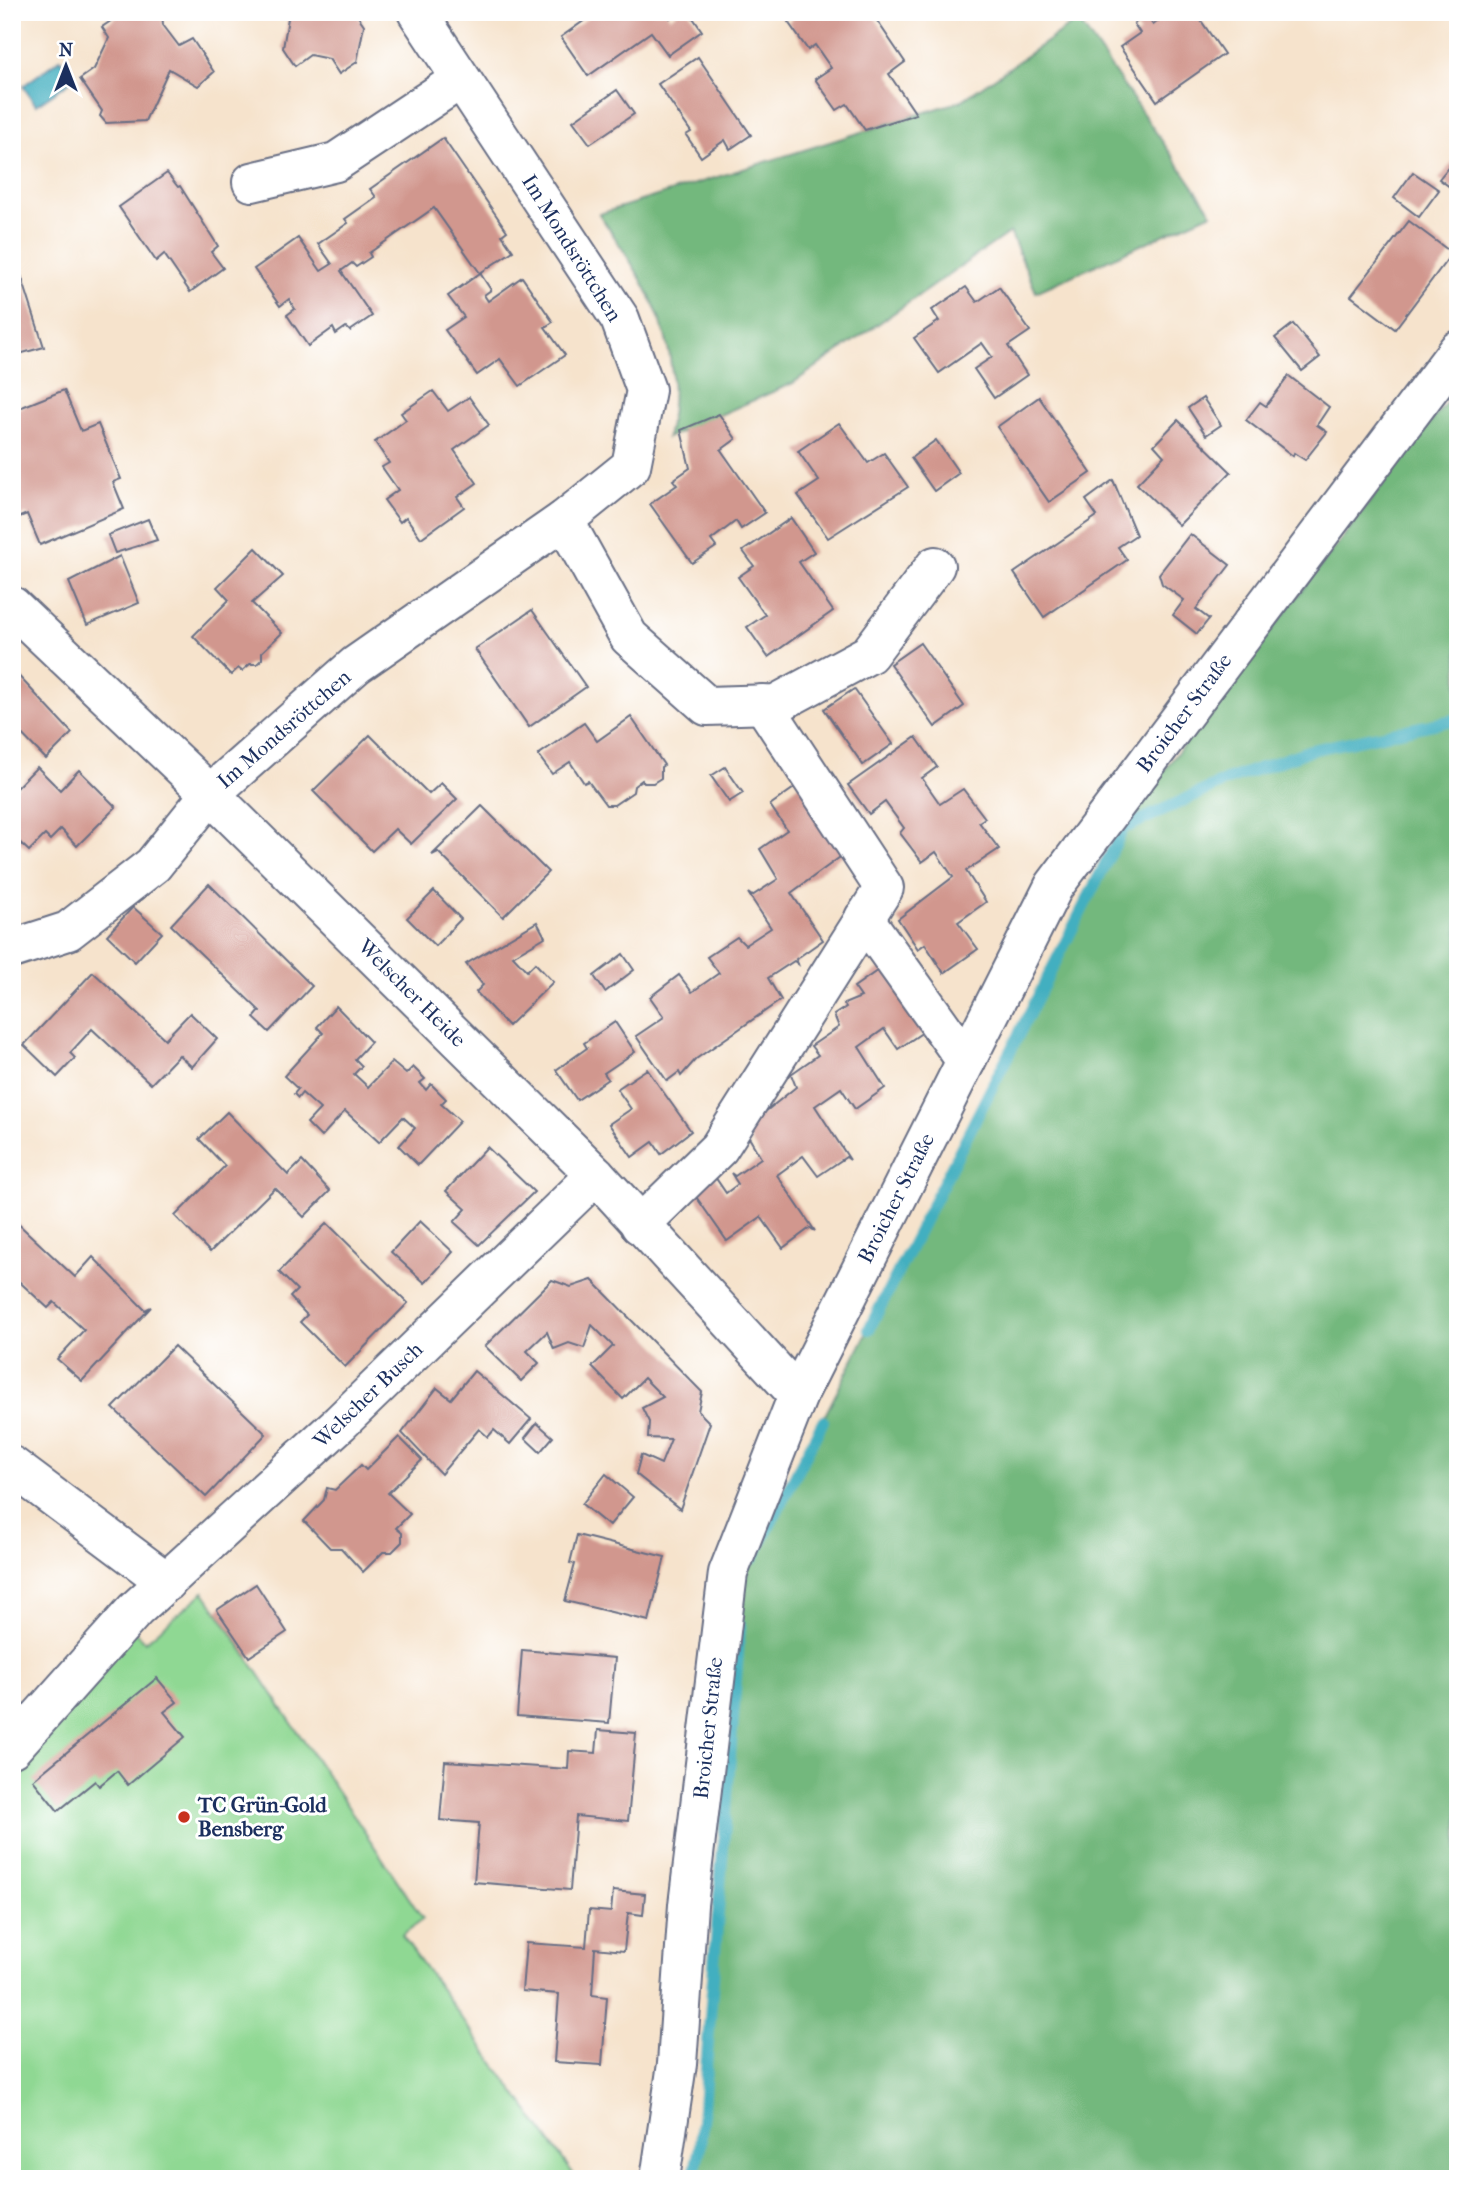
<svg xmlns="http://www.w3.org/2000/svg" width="1470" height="2191" font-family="'IM FELL French Canon',serif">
<rect width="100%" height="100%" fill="#fff"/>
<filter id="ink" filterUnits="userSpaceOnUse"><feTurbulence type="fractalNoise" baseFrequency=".0143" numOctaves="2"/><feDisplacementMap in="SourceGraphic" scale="14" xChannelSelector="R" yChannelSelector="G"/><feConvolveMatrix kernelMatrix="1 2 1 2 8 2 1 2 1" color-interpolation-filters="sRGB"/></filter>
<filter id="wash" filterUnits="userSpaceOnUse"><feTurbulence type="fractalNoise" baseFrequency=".00686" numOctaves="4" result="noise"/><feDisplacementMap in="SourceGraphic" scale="28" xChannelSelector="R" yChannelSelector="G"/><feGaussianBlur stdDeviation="1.57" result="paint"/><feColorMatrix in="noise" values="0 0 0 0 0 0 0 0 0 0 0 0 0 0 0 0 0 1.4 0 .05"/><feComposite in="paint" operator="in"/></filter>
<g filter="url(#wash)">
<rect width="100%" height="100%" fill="#f6e3cc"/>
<!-- green -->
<polygon fill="#8fd893" stroke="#558478" stroke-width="2" points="204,1592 423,1919 402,1935 577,2179 12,2179 12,1715 117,1613 145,1642"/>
<!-- forest -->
<g fill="#73b87d" stroke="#47746e" stroke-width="2">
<path d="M 1078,20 L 1212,213 L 1036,292 L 1010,232 L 793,383 L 667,438 C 688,346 649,287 599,214 L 961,101 Z"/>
<polygon points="1458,387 1458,2179 693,2179 700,2146 744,1575 1129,816"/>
</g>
<!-- water -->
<polygon fill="#42afc0" stroke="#2e6f8f" stroke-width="2" points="60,59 74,79 36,105 23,86"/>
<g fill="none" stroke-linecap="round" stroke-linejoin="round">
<!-- stream -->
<g stroke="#42afc0" stroke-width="12">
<polyline points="1129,826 1227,780 1311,750 1458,719"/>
<polyline points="869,1329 1123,829"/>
<polyline points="753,1558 823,1421"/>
<polyline points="693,2179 700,2147 740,1626"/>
</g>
</g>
<g id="blocks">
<!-- building -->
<g fill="#d1978e">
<polygon points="124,12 162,12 163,25 179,46 192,39 214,72 198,86 169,69 145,121 106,123 100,116 102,111 80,79 94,69 109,38 102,27"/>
<polygon points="289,12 355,12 364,25 357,62 339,74 329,59 310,55 295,66 283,48"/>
<polygon points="589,12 666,12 670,18 678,12 689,12 702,31 668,55 651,32 588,76 561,37 592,15"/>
<polygon points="803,12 871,12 905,62 889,74 916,114 865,130 847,104 837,110 815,79 831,68 815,45 808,50 788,22"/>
<polygon points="1170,12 1195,12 1224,54 1157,101 1120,47 1140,33 1134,24 1146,15 1153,25"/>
<polygon points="698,57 751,135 730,149 725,140 701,157 686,135 691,132 658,84"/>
<polygon points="617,90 634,114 590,144 573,121"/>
<polygon points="443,138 507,231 502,235 513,251 480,273 491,290 484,295 488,301 522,277 553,322 545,327 565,355 520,386 500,359 477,375 445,330 464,317 448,296 480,273 434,208 369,253 371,257 356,267 352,263 341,271 372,316 350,331 346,327 336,334 333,328 308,346 287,315 295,309 289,299 280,306 254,269 298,238 321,271 332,264 318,244 348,223 345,219 376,197 370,189"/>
<polygon points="1458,155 1458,193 1439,179"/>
<polygon points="1413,172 1439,190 1419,217 1394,198"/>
<polygon points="167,173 178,187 180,186 218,246 211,252 223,268 190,292 164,254 156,261 119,207"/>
<polygon points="1409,221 1452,253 1395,329 1351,296"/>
<polygon points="21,275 44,347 12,356 12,278"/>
<polygon points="966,287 977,302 999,287 1030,331 1008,346 1027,375 994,398 974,369 992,357 982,343 939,373 914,338 939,321 932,310"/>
<polygon points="1293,324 1320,357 1302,371 1275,338"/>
<polygon points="1289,376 1329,407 1317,425 1327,432 1305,460 1294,453 1293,456 1246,420 1260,402 1266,406"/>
<polygon points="64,390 81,431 98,424 121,479 113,482 124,509 40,545 27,514 12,520 12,411"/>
<polygon points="433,391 448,411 469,397 489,425 454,450 477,483 457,497 464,507 421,538 406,517 400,522 384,500 398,490 382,467 389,463 375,442 406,420 401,413"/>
<polygon points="1039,397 1091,473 1049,502 997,427"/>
<polygon points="1203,398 1221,425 1206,435 1188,408"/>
<polygon points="719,414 736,439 721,450 765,513 741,529 736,521 711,540 716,547 692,563 650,504 677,485 673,480 690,468 681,430"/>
<polygon points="1178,420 1231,472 1179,525 1137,484 1164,456 1154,445"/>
<polygon points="839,423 868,463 884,453 908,487 828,538 798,495 819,481 798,451"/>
<polygon points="936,440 959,473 934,491 911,458"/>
<polygon points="1113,480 1136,535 1118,547 1127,560 1044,617 1014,573 1097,516 1086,500"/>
<polygon points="791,518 814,552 799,562 833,611 768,657 747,627 765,615 738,577 754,566 743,551"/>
<polygon points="148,519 157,540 115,553 108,535"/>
<polygon points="1190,534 1230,565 1196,609 1209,619 1197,634 1173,615 1184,600 1162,584 1159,574"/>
<polygon points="256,548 283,576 252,603 282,633 262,652 262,659 257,664 250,664 242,671 238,668 231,675 193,636 229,600 217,587"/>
<polygon points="120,556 139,603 87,625 69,582"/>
<polygon points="532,610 586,687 529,727 475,649"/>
<polygon points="920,643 964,706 935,727 890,664"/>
<polygon points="12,669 72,733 46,759 12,724"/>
<polygon points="854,689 893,744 863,765 824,709"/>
<polygon points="631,717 664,765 661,767 661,778 653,783 644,783 642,780 634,786 633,792 614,805 606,805 588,781 584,783 570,762 552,774 538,755 584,723 597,741"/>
<polygon points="370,735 429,794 441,783 457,799 411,844 395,829 372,851 313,791"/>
<polygon points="916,737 937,767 922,778 940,804 963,789 985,818 979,822 999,849 966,871 986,902 958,922 978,949 944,973 925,944 918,949 898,919 953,877 936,852 922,862 900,833 904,828 885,802 869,814 848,785"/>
<polygon points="37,767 60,790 79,770 116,807 77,846 61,829 50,840 45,835 29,851 12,835 12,792"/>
<polygon points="725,767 743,793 729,802 711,776"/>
<polygon points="800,784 847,852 791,893 823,940 796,959 798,964 794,961 768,978 781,1000 696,1059 681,1076 679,1072 667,1081 636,1036 664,1017 650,997 679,975 692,992 719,973 707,957 737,937 745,945 771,928 748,893 752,896 778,879 760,849 787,830 770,805"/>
<polygon points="482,806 548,872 503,917 438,852 432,855"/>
<polygon points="209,884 312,986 269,1032 254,1018 260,1011 171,925"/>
<polygon points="434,891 461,919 435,946 407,918"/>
<polygon points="133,907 162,933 135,962 107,935"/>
<polygon points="537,922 545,937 513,956 527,971 535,963 553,982 508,1026 476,992 483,985 466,964"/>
<polygon points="623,954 634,970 605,992 594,976"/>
<polygon points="884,966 926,1030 898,1049 884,1029 859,1047 885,1088 855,1109 841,1088 815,1106 850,1160 846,1157 818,1176 803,1156 777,1175 815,1231 810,1228 783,1248 761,1217 727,1241 692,1191 713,1174 726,1193 738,1184 731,1173 735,1176 761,1158 744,1129 796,1087 791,1074 818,1055 811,1046 839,1027 834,1015 846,1007 844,1004 861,997 854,987"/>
<polygon points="93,972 165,1039 190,1013 217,1039 192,1067 179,1055 151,1084 92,1029 70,1053 75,1058 57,1077 24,1045"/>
<polygon points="336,1006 371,1042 355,1059 362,1066 354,1074 368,1087 392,1062 406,1074 413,1067 425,1079 420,1083 426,1090 431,1084 446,1099 441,1104 460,1121 418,1165 399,1146 415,1128 403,1117 379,1142 345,1111 321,1137 307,1123 320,1109 302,1093 298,1098 294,1094 298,1089 284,1076 323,1033 317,1027"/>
<polygon points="615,1022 635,1052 604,1073 608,1079 577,1100 556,1070 587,1048 584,1043"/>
<polygon points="647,1069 691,1131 661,1154 653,1142 632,1157 609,1124 631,1109 617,1089"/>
<polygon points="227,1112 288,1175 302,1161 330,1191 304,1217 275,1188 210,1252 175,1216 225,1166 199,1139"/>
<polygon points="487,1147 534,1192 479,1245 454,1222 466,1209 446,1191"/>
<polygon points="12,1218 75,1277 93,1257 145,1310 151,1307 82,1381 57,1359 84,1330 54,1302 48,1308 12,1275"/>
<polygon points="420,1221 453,1252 425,1283 391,1252"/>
<polygon points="327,1223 408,1303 345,1367 300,1322 307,1315 290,1297 297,1290 279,1272"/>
<polygon points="552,1280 571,1287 592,1280 702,1392 698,1411 710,1423 680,1509 636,1474 641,1455 661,1464 671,1439 648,1438 649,1422 642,1408 663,1397 644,1378 623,1399 592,1367 613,1346 592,1325 584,1348 569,1343 554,1349 547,1332 527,1351 539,1363 521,1381 485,1346"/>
<polygon points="174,1346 266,1434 206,1497 113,1408"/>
<polygon points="474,1371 531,1419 510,1444 494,1430 488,1437 479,1429 441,1474 402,1433 437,1388 451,1399"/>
<polygon points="537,1423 553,1437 540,1452 525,1438"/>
<polygon points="399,1437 422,1460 388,1493 410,1514 396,1528 402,1533 402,1542 392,1552 383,1552 363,1572 341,1548 330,1548 304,1521 324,1500 327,1488 335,1490 361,1465 366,1470"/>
<polygon points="606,1474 633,1497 609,1526 582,1504"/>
<polygon points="577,1535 665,1557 649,1621 565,1601 575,1564 570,1563"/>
<polygon points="256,1584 287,1632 249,1657 217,1610"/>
<polygon points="522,1650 615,1658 609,1723 517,1716"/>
<polygon points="157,1678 177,1702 164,1712 185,1737 128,1785 117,1771 99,1786 95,1781 58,1811 33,1780"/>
<polygon points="598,1730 636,1733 628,1821 576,1816 570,1890 474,1882 479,1823 440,1820 445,1761 568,1769 569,1751 596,1753"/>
<polygon points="613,1891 645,1894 643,1915 628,1913 624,1951 595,1948 592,1995 607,1997 602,2065 554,2062 559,1994 522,1991 526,1943 586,1947 589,1910 611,1912"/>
</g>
</g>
</g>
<g filter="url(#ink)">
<use href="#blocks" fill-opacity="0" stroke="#686e84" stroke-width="2"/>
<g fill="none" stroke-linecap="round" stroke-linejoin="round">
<defs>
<g id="minor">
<polyline points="252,182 336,162 461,79"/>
<polyline points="564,520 629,637 707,706 776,704 869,654 935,566"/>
<polyline points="12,606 210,794 596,1175 798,1395"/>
<polyline points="864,918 966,1061"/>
<polyline points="12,949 68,931 153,865 210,794 356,665 564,520 631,466 646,390 620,319 417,12"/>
<polyline points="640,1225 719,1148 884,888 763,704"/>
<polyline points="12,1466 167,1582"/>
<polyline points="12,1748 135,1610 340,1423 596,1175"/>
<polyline points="660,2179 677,2064 688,1905 728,1573 798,1395 1054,886 1458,350"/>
</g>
</defs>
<!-- minor casing -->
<use href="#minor" stroke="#686e84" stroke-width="42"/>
<!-- minor -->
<use href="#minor" stroke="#fff" stroke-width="38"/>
</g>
</g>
<!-- markers -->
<circle fill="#c8321e" stroke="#fff" stroke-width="2.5" cx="184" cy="1817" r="7"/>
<g text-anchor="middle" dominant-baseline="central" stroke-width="6" stroke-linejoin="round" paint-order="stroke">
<!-- street labels -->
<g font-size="21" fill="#1b2f5e" stroke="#fff">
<text transform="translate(572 248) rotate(58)">Im Mondsröttchen</text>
<text transform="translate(1184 713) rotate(-53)">Broicher Straße</text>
<text transform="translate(284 729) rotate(-41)">Im Mondsröttchen</text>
<text transform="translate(412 993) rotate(45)">Welscher Heide</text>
<text transform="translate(896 1198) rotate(-63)">Broicher Straße</text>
<text transform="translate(368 1395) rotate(-44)">Welscher Busch</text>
<text transform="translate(708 1728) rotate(-84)">Broicher Straße</text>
</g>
<!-- poi labels -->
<g font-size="21" font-weight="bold" fill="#1b2f5e" stroke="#fff" text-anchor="start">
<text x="198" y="1805">TC Grün-Gold<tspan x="198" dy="24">Bensberg</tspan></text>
</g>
</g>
<!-- margin -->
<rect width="1470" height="2191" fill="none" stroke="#fff" stroke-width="42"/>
<!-- north arrow -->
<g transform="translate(66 66)" stroke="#ffffff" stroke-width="5" paint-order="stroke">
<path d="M0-5L12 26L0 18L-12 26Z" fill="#1b2f5e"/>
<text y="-10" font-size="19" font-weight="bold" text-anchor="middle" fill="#1b2f5e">N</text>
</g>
</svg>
